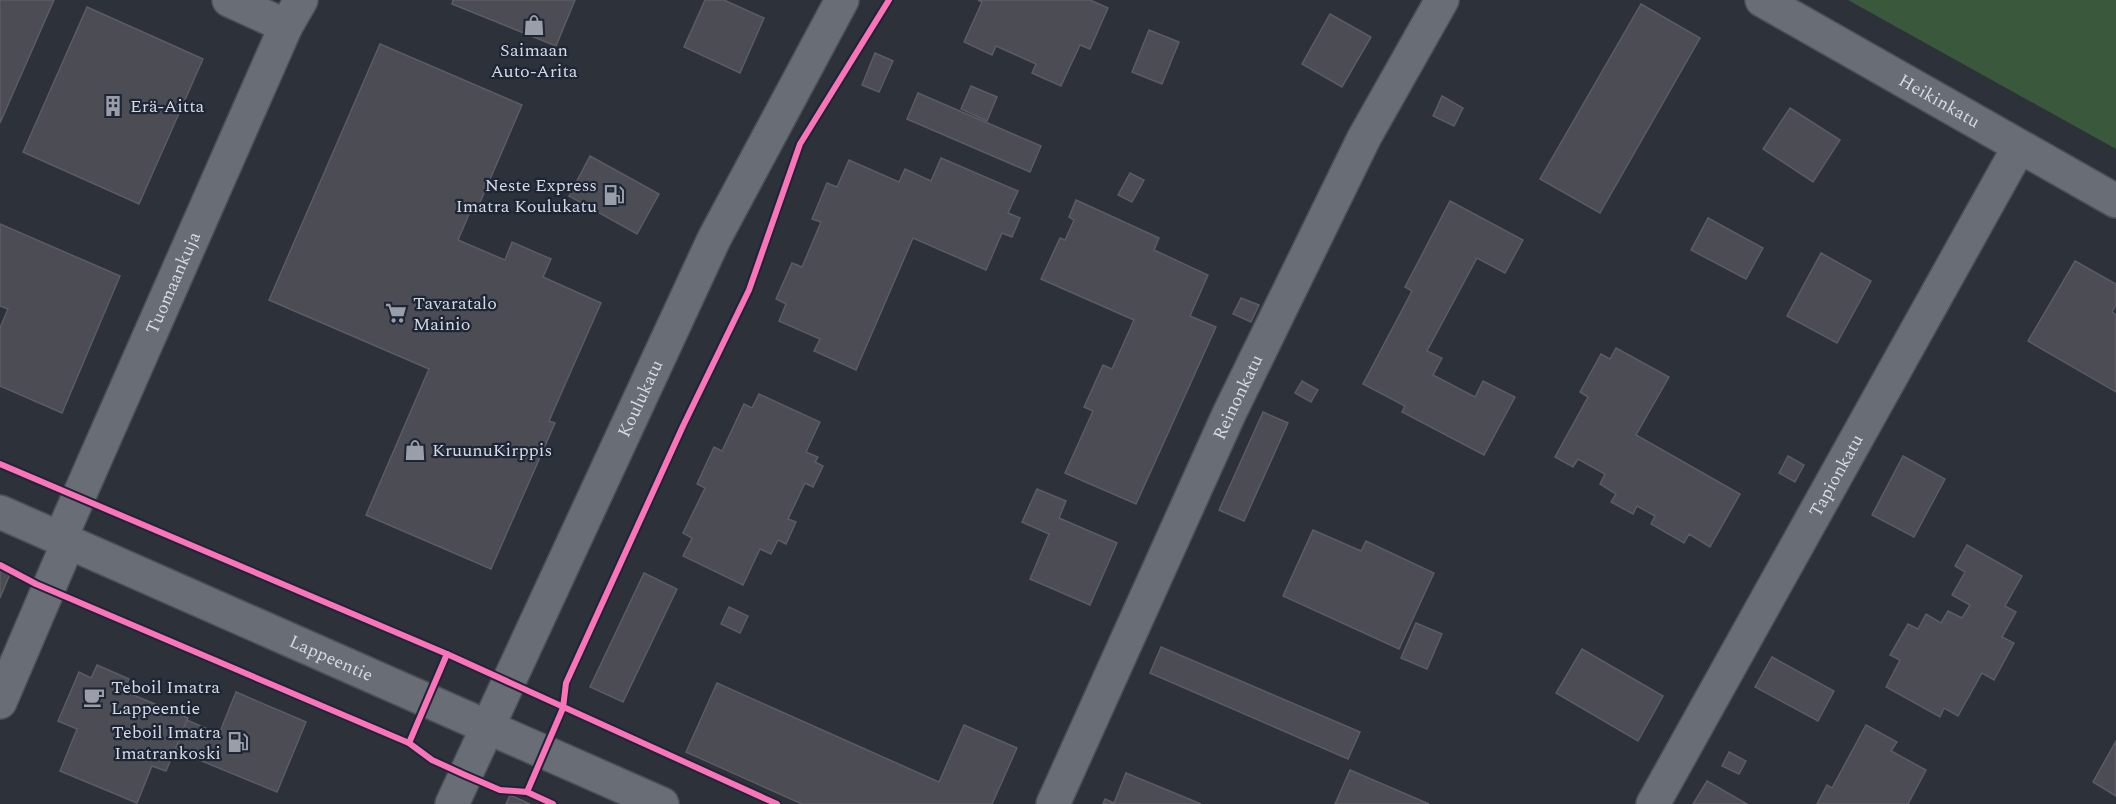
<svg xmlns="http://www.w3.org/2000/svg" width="2116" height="804" font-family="Spectral,serif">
<rect width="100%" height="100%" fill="#2d313a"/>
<!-- green -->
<polygon fill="#3a593c" points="1848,0 2116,0 2116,149"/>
<!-- building -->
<g fill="#4c4c54" stroke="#5c5b64" stroke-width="1.5">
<polygon points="0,0 54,0 0,123"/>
<polygon points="453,0 575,0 556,46 452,4"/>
<polygon points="705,0 724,0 764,18 740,73 684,47"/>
<polygon points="978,0 1090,0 1108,8 1090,49 1080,45 1061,86 1032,73 1036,64 996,46 992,55 964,42 982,2"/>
<polygon points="1641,4 1700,38 1600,213 1540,179"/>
<polygon points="87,7 203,59 139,204 23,152"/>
<polygon points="1330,14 1371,37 1342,87 1302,64"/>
<polygon points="1149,30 1179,42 1162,84 1132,72"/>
<polygon points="380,44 522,105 475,214 470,212 458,240 505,260 512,242 551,259 543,277 601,303 549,421 555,423 491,569 366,515 429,369 269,300"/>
<polygon points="875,53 893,61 879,92 862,85"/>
<polygon points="971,86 997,97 987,121 961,109"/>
<polygon points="918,93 1041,146 1030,172 907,119"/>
<polygon points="1442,96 1463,108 1454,126 1433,116"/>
<polygon points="1790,108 1840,140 1813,182 1763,149"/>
<polygon points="590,156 659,194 637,234 569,196"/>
<polygon points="941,158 1018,191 1008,213 1020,218 1012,237 1002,233 986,270 913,238 856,370 814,351 820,339 779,321 786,304 776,299 792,263 802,267 821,222 812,219 827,183 837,187 849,160 899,182 905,169 931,181"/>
<polygon points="1130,173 1144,180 1132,202 1118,195"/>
<polygon points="1076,200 1159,238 1154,250 1208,275 1190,316 1216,327 1136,504 1065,473 1093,411 1084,407 1103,365 1112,369 1134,320 1041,279 1060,238 1065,240 1074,220 1069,217"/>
<polygon points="1450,201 1523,240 1505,273 1477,258 1427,351 1442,358 1433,375 1475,397 1483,381 1515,397 1484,455 1402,412 1405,406 1363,384 1412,291 1405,287"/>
<polygon points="1708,218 1763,248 1746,279 1691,250"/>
<polygon points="0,224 120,276 62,413 0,386 0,328 8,309 0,306"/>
<polygon points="1821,253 1871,281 1837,343 1787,316"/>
<polygon points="2075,261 2116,284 2116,305 2112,312 2116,315 2116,392 2028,341"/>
<polygon points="1241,298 1259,305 1251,322 1233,314"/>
<polygon points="1616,348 1669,377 1636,435 1740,494 1710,547 1689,534 1684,543 1651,524 1655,516 1637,506 1633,514 1611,502 1616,494 1600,484 1605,474 1578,459 1573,467 1555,457 1588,397 1580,392 1601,354 1610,359"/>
<polygon points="1302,381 1318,390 1311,402 1295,393"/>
<polygon points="759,394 820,422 806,452 818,457 815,462 823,466 813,487 805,483 788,519 796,522 786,544 778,540 771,554 760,549 743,585 683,556 692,538 683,533 705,488 697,484 714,447 722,451 744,404 752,408"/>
<polygon points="1263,412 1288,423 1244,521 1219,510"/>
<polygon points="1788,456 1804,465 1795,482 1779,473"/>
<polygon points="1903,456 1945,479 1914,537 1872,515"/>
<polygon points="1037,489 1066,501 1059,518 1117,543 1090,605 1030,579 1049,534 1022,522"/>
<polygon points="1313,530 1361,551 1366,541 1434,573 1399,649 1283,596"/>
<polygon points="1967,545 2022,576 2005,606 2016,612 2002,637 2014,643 1994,680 1982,673 1958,716 1944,708 1940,717 1886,687 1900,660 1890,655 1908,624 1918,629 1926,614 1941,623 1948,611 1962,618 1970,605 1952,595 1965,572 1955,566"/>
<polygon points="0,570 10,574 0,598"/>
<polygon points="644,573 677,589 623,702 590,687"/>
<polygon points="729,607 748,616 740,633 721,624"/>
<polygon points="1416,623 1442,634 1427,669 1401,658"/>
<polygon points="1161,647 1360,732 1348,759 1150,673"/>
<polygon points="1582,649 1663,696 1638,741 1556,693"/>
<polygon points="1772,657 1834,691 1818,721 1755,687"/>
<polygon points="97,665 129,679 124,691 188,718 166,771 152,766 137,803 60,771 77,729 58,721 79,672 91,678"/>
<polygon points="717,683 939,782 964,725 1017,748 992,804 802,804 686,752"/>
<polygon points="236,692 306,722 277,792 175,750 187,720 219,734"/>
<polygon points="1866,725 1897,742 1891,751 1926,770 1908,804 1817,804 1827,785 1832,788"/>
<polygon points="2116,741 2116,796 2093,782"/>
<polygon points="1729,752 1746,761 1739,774 1722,766"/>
<polygon points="1350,770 1429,804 1335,804"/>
<polygon points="1126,773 1201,804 1103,804 1105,799 1114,803"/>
<polygon points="1707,781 1747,804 1693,804"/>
<polygon points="510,795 530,804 506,804"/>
</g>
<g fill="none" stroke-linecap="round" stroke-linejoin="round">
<defs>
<g id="minor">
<polyline points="229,0 286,26"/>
<path id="s1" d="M 1762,0 L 2116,201"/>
<path id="s2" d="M 0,512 L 662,804"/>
<path id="s3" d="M 60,539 L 286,26 L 301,0"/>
<polyline points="0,702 68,543"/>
<path id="s4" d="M 1053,804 L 1229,414 L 1364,138 L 1442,0"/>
<path id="s5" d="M 1653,804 L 2019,147"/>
</g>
<g id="tertiary">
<path id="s6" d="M 452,804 L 714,239 L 842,0"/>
</g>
</defs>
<!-- minor casing -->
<use href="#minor" stroke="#4c4f57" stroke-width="36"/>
<!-- tertiary casing -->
<use href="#tertiary" stroke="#4c4f57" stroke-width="36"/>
<!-- minor -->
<use href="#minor" stroke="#696d76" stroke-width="33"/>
<!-- tertiary -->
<use href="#tertiary" stroke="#696d76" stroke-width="33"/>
<defs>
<g id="cycleway">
<polyline points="0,464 447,654 777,804"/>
<polyline points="0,565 36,584 409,743 432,760 465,775 500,790 527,792 553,804"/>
<polyline points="409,743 447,654"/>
<polyline points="527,792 563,708 566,683 683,426 749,290 800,144 889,0"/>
</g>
</defs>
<!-- cycleway casing -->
<use href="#cycleway" stroke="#1e2535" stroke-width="10"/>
<!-- cycleway -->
<use href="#cycleway" stroke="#fb73b8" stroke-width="6"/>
</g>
<!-- icons -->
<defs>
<symbol id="shop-bare" viewBox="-9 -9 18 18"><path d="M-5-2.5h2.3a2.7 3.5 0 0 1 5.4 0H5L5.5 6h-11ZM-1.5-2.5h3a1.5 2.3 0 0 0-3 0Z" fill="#9a9ea8" stroke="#1e2535" stroke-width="2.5" paint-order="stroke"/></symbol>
<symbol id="building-bare" viewBox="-9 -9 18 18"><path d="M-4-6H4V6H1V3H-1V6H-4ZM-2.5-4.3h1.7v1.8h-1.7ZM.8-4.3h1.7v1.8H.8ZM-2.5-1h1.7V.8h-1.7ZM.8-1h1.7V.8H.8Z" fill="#9a9ea8" stroke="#1e2535" stroke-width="2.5" paint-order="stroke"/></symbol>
<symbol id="fuel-bare" viewBox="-9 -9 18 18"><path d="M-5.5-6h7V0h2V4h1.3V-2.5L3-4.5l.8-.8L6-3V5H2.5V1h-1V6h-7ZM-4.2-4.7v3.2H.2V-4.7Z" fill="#9a9ea8" stroke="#1e2535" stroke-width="2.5" paint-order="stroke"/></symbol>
<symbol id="supermarket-bare" viewBox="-9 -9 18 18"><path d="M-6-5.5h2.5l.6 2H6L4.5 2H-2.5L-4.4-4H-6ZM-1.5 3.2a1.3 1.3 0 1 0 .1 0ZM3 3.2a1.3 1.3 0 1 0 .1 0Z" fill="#9a9ea8" stroke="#1e2535" stroke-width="2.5" paint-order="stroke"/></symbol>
<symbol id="cafe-bare" viewBox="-9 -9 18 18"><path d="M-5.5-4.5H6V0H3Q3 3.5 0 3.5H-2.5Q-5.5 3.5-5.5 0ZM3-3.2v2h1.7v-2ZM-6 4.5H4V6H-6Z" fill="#9a9ea8" stroke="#1e2535" stroke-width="2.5" paint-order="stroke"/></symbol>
</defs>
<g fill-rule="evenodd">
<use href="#shop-bare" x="519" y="10" width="30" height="30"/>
<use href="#building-bare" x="98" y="91" width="30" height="30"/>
<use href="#fuel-bare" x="599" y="180" width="30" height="30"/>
<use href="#supermarket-bare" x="381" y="298" width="30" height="30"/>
<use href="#shop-bare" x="400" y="435" width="30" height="30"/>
<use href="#cafe-bare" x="79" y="682" width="30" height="30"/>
<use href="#fuel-bare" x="223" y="727" width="30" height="30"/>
</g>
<g text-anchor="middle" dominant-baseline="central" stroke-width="4.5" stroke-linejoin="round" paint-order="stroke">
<!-- poi labels -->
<g font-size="18" fill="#d4d9e4" stroke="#1e2535" text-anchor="start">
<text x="534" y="50" text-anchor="middle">Saimaan<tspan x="534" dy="21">Auto-Arita</tspan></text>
<text x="130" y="106">Erä-Aitta</text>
<text x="597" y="185" text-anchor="end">Neste Express<tspan x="597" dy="21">Imatra Koulukatu</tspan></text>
<text x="413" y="303">Tavaratalo<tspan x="413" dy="21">Mainio</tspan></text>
<text x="432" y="450">KruunuKirppis</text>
<text x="111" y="687">Teboil Imatra<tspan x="111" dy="21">Lappeentie</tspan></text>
<text x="221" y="732" text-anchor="end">Teboil Imatra<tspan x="221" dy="21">Imatrankoski</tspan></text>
</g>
<!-- street labels -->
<g font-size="18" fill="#d4d9e4" stroke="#1e2535">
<text stroke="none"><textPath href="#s1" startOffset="204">Heikinkatu</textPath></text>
<text stroke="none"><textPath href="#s3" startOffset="280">Tuomaankuja</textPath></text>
<text stroke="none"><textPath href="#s4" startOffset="447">Reinonkatu</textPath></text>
<text stroke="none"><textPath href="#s6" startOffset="447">Koulukatu</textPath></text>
<text stroke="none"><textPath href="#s5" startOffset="376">Tapionkatu</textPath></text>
<text stroke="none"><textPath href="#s2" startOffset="362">Lappeentie</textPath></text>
</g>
</g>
</svg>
